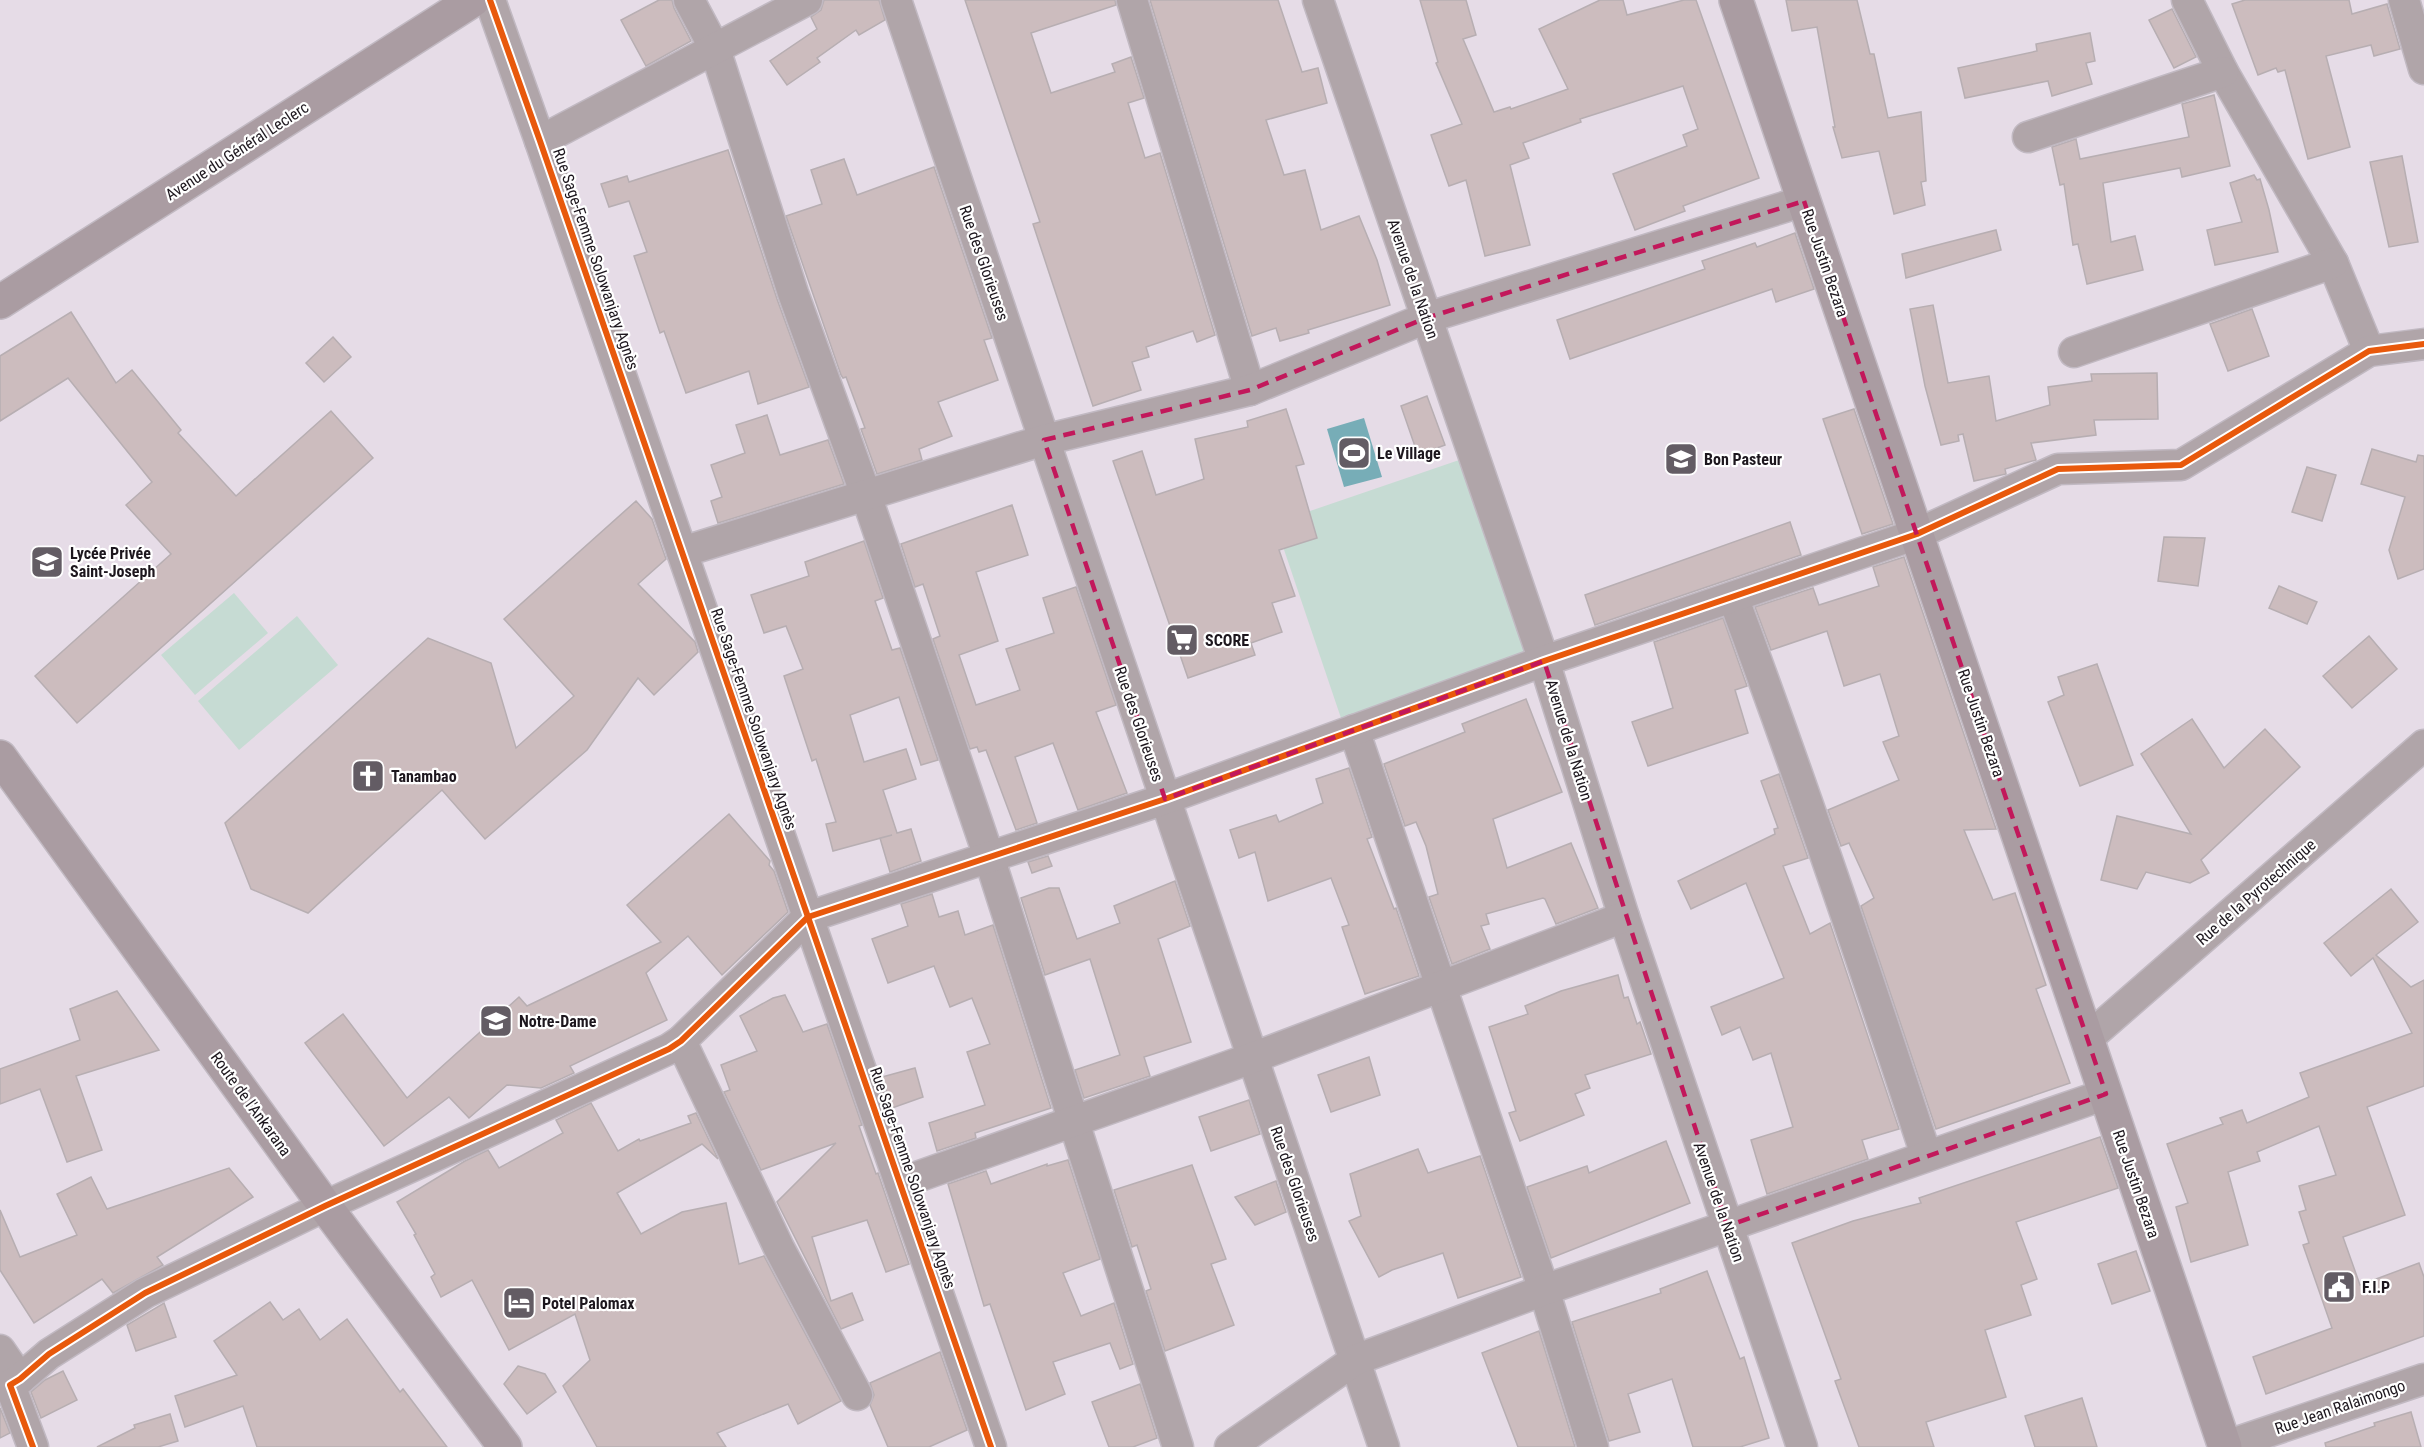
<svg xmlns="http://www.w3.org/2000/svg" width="2424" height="1447" font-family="'Roboto Condensed',sans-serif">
<rect width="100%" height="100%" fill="#e6dce7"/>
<!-- green -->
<g fill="#c6dbd3">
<polygon points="1465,458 1533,658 1343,724 1275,523"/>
<polygon points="234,593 268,633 195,695 161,655"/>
<polygon points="297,616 338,665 239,750 198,701"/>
</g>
<!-- water -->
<polygon fill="#77adb7" points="1364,418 1382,477 1344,487 1327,429"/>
<!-- building -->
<g fill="#ccbcbe" stroke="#b7aeb2" stroke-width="1.5">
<polygon points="659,0 672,0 674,8 691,41 646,66 621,20"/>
<polygon points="824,0 879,0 885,20 859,35 856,30 817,58 820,62 787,85 770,61 817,29 811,17 821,10"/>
<polygon points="965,0 1115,0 1116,5 1031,33 1051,93 1115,72 1112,64 1131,57 1144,98 1128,103 1145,158 1160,153 1215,335 1197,342 1193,331 1146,347 1149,357 1132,362 1141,390 1093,406 1033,224 1040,222"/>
<polygon points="1150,0 1278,0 1302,72 1318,68 1327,103 1266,120 1284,175 1305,170 1321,230 1359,216 1377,260 1390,305 1308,330 1309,333 1280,341 1276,328 1252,336"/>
<polygon points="1420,0 1466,0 1476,35 1463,39 1494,112 1510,107 1511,109 1568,89 1539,29 1600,0 1623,0 1627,15 1684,0 1696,0 1759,178 1683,206 1685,211 1635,230 1613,174 1687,146 1683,135 1698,129 1683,86 1580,119 1581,122 1523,143 1529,158 1510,165 1530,245 1485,256 1466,180 1449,186 1431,135 1462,124 1436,63 1438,62"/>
<polygon points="1786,0 1857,0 1870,54 1874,54 1888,118 1921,112 1926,181 1921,182 1925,205 1894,214 1879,151 1842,158 1833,127 1835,127 1817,27 1792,31"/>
<polygon points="2245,0 2349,0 2352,14 2387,4 2400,49 2374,56 2371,45 2326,56 2350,147 2308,159 2285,70 2278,72 2276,68 2258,75 2232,4"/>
<polygon points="2172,9 2196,57 2174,68 2149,20"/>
<polygon points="2090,33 2095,61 2086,63 2092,84 2052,96 2048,81 1965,98 1958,68 2037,51 2036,44"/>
<polygon points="2214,95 2230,166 2182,177 2180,168 2103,183 2111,242 2135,236 2143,270 2087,284 2078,244 2073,245 2064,184 2060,185 2052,147 2076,139 2080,159 2189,137 2182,104"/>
<polygon points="728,150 777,299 809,387 758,404 749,371 686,393 664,331 660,333 634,256 647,252 629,201 609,207 601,184 627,176 629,182"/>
<polygon points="2402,156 2418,242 2389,247 2370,162"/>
<polygon points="844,159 857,195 934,167 992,338 984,340 998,380 938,402 952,436 919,449 922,460 877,474 861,429 865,428 846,377 843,378 841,375 786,216 822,204 811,170"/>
<polygon points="2254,175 2257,180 2260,179 2269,210 2278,252 2215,265 2207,230 2242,222 2230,183"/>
<polygon points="1996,230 2001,250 1906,278 1902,254"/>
<polygon points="1795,233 1814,289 1776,302 1772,289 1570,359 1557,320 1705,269 1702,261 1755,243 1757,247"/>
<polygon points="1933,305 1948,383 1989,376 1996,421 2050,405 2048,387 2092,381 2091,374 2157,373 2158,419 2094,420 2096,435 2031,443 2036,460 2005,469 2006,474 1974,481 1963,434 1958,435 1959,441 1941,445 1925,386 1910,309"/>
<polygon points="2252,309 2269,356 2228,371 2210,324"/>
<polygon points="71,312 116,383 132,370 181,430 178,433 236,496 331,411 373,458 77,723 35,676 171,554 126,505 152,482 68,378 0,421 0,356"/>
<polygon points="333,337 351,357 324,382 306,363"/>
<polygon points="1427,396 1445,445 1418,455 1401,406"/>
<polygon points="1286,409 1304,464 1296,466 1317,538 1279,550 1295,596 1272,603 1282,632 1251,643 1255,655 1188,678 1113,461 1142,451 1156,495 1204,479 1195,439 1248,427 1247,421"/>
<polygon points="1854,409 1893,524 1862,534 1823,419"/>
<polygon points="767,415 780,455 828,440 844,484 718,523 711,501 722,497 711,465 745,453 736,425"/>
<polygon points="2372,449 2416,462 2418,455 2424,456 2424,569 2398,579 2389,550 2405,497 2361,484"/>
<polygon points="2307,467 2336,475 2322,521 2292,512"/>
<polygon points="636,501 652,519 666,559 638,584 695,642 698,652 654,695 638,678 587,750 485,839 442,790 308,913 251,889 225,823 428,638 491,663 516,748 574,696 504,619"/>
<polygon points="1012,505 1028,555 976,572 998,641 959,655 976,705 1020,690 1006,649 1054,633 1043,598 1076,587 1116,705 1096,712 1127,793 1078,810 1053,743 1015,757 1037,823 1016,830 986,750 979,752 977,747 970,749 933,639 940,636 923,584 915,587 901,544"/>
<polygon points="1790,522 1801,555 1595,625 1585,595"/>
<polygon points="2164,537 2205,538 2198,586 2158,581"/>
<polygon points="864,541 883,598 875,601 892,650 900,648 938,760 921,765 899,697 850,715 864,762 906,749 916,779 883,790 897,833 911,829 921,861 890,872 880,838 892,835 833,851 826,824 836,822 816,759 812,761 784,676 803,669 786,626 764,633 751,595 809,576 805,562"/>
<polygon points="1904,557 1996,829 1964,830 1993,900 2015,893 2046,985 2036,989 2070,1083 1936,1129 1861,906 1874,898 1849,843 1841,846 1828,810 1899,780 1883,742 1899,736 1880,674 1844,686 1827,631 1771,650 1755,607 1813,588 1819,605 1879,586 1873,567"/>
<polygon points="2279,586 2317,602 2307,624 2269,608"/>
<polygon points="1723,618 1747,686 1735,690 1748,733 1648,766 1632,722 1673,708 1654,642"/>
<polygon points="2369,636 2397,669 2352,708 2323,676"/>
<polygon points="2097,664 2133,765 2080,786 2048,702 2064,695 2058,677"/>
<polygon points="1526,699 1562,792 1493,819 1507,868 1571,843 1598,908 1556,924 1545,899 1543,898 1486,914 1489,924 1481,926 1490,949 1452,964 1429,897 1438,894 1426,846 1416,822 1405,826 1384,764 1465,732 1462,724"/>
<polygon points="2192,719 2224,768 2265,729 2300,767 2201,860 2209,873 2190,883 2146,872 2137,889 2101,880 2117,816 2191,834 2141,754"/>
<polygon points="1349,768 1372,837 1367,839 1394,909 1396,908 1419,976 1365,994 1342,927 1349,925 1331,878 1268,901 1255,852 1239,858 1230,830 1276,815 1279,822 1323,803 1316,779"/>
<polygon points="1779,774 1808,858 1783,866 1810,934 1830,923 1899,1129 1862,1140 1868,1159 1767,1194 1751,1140 1793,1127 1771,1053 1753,1060 1740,1027 1722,1035 1711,1007 1784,978 1746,883 1691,909 1678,881 1775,834 1774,829 1778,828 1761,781"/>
<polygon points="729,814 770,861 769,865 774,871 788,912 722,975 688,936 646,973 667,1020 570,1066 574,1073 541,1088 507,1085 469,1118 449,1097 384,1146 305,1043 343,1014 407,1098 519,997 527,1006 661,942 627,905"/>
<polygon points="1048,856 1052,866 1032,873 1028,862"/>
<polygon points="1175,881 1190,926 1158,939 1191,1042 1144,1057 1150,1076 1084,1098 1075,1070 1120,1055 1090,959 1045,975 1021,898 1049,888 1059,888 1077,939 1120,923 1114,906"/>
<polygon points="2391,889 2418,922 2376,955 2411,987 2424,980 2424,1086 2367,1107 2405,1215 2343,1237 2360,1285 2419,1263 2424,1277 2424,1336 2266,1394 2253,1357 2332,1328 2303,1245 2309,1243 2299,1212 2306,1210 2299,1186 2336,1175 2319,1126 2257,1152 2260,1161 2228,1172 2248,1245 2191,1262 2176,1207 2188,1203 2167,1144 2223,1124 2220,1118 2242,1110 2247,1123 2309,1097 2300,1073 2412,1033 2373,958 2351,976 2324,943"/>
<polygon points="932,894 939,917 958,911 965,935 993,925 1051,1108 975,1133 976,1138 937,1151 929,1123 985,1105 967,1052 990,1044 972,998 950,1007 934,966 888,983 872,939 908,926 901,904"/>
<polygon points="1618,975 1624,998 1628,997 1637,1024 1640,1022 1651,1054 1585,1075 1590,1088 1575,1094 1584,1115 1520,1141 1509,1113 1516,1111 1489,1027 1528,1014 1525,1006 1561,991"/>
<polygon points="117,991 159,1050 76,1076 102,1150 67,1162 40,1089 0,1104 0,1069 80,1040 70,1009"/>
<polygon points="785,995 803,1032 827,1024 862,1125 859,1126 876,1174 878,1173 909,1264 886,1272 867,1220 812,1237 831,1301 852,1293 863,1320 841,1329 777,1202 836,1143 761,1170 724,1092 730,1090 721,1065 757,1051 740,1016 773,998"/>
<polygon points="1369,1057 1380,1095 1331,1112 1318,1075"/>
<polygon points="915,1068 923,1097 892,1108 882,1077"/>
<polygon points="1249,1100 1260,1134 1211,1151 1199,1117"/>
<polygon points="591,1103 618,1151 639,1139 640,1141 691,1123 688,1116 696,1113 718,1159 702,1144 617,1193 641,1234 682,1212 726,1203 739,1264 764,1256 841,1401 798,1424 788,1404 717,1433 726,1447 597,1447 563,1386 590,1360 575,1314 509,1350 472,1280 441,1297 431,1277 435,1274 414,1235 416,1234 397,1202 465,1161 488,1150 499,1168 563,1133 556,1120"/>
<polygon points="2100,1137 2118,1188 2016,1222 2037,1279 2021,1285 2031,1315 1985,1330 2006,1397 1926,1422 1934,1447 1859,1447 1835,1381 1841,1379 1792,1243 1853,1221 1921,1203 1919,1198"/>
<polygon points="1666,1141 1690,1203 1551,1258 1527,1187 1587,1166 1589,1173"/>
<polygon points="1418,1149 1428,1173 1480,1156 1521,1277 1458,1298 1443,1253 1392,1270 1379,1277 1349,1221 1361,1216 1350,1174"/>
<polygon points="1068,1160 1100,1259 1063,1273 1081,1316 1114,1303 1133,1364 1120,1369 1110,1343 1053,1362 1065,1394 1026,1410 990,1304 984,1306 948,1184 986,1171 991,1184 1047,1164 1047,1166"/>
<polygon points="1192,1165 1226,1259 1211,1264 1234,1325 1165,1351 1146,1291 1151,1289 1137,1245 1132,1247 1114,1190"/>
<polygon points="229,1168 253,1197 157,1257 163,1265 113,1293 102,1279 34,1323 0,1270 0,1210 20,1257 77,1235 57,1194 91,1177 107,1209"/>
<polygon points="1276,1181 1286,1212 1255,1225 1235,1197"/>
<polygon points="2136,1251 2150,1291 2112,1304 2098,1264"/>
<polygon points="1707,1271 1740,1359 1744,1357 1769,1438 1740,1447 1693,1447 1672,1379 1628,1394 1640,1432 1609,1441 1572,1322 1661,1293 1660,1289"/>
<polygon points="270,1302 283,1320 299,1309 320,1340 347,1319 400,1392 403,1389 447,1447 257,1447 243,1406 185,1427 175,1396 237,1375 214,1341"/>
<polygon points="164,1303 176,1337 136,1351 127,1325"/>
<polygon points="1539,1331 1575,1447 1518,1447 1482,1353"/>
<polygon points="940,1352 967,1430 929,1447 888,1447 870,1405 874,1395 870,1383"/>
<polygon points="518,1366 545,1374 556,1392 527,1414 504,1384"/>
<polygon points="63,1371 77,1400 41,1418 31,1392 45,1380"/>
<polygon points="1140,1384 1157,1438 1133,1447 1109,1447 1092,1402"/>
<polygon points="2082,1398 2097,1447 2035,1447 2025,1416"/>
<polygon points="0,1408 10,1433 0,1438"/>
<polygon points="2411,1412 2421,1447 2326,1447 2325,1443 2375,1426 2374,1423"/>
<polygon points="170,1414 178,1441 158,1447 97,1447 135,1428 134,1425"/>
</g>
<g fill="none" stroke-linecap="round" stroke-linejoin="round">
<defs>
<g id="minor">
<polyline points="490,0 540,141 991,1447"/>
<polyline points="689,0 715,49 793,293 866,495 989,857 1178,1447"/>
<polyline points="896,0 1384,1447"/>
<polyline points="1132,0 1250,390"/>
<polyline points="1318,0 1544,661 1624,917 1802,1447"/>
<polyline points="2187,0 2223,72 2333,263 2369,351"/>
<polyline points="2404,0 2424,69"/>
<polyline points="2028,137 2223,72"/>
<polyline points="540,141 807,0"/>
<polyline points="2074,352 2333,263"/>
<polyline points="682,552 1044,440 1250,390 1426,318 1804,201"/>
<path d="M 1733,597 C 1802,782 1865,968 1926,1155"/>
<polyline points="1354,730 1544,1290 1593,1447"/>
<polyline points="2087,1039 2424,745"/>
<polyline points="681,1041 779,1248 857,1395"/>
<polyline points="900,1183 1252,1058 1624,917"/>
<polyline points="0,1350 20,1379"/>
<polyline points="33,1447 10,1385 20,1379 49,1354 145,1293 325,1206 669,1049 681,1041 808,917 1165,799 1544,661 1917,534 2058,469 2181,465 2369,351 2424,344"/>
<polyline points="1230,1447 1355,1360 1544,1290 2106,1094"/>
<polyline points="2223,1447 2424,1379"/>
</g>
<g id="major">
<polyline points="1736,0 2225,1447"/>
<polyline points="0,302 473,0"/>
<polyline points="0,757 325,1206 505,1447"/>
</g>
</defs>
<!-- minor casing -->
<use href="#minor" stroke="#c1b9c2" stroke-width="33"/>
<!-- major casing -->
<use href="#major" stroke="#c1b9c2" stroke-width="36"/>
<!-- minor -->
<use href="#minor" stroke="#b0a5a9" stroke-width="30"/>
<!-- major -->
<use href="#major" stroke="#aa9ca2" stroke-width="33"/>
<defs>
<g id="cycleway">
<polyline points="490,0 540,141 991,1447"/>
<polyline points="33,1447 10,1385 20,1379 49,1354 145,1293 325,1206 669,1049 681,1041 808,917 1165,799 1544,661 1917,534 2058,469 2181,465 2369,351 2424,344"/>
</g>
</defs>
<!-- cycleway casing -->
<use href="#cycleway" stroke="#fff" stroke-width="10"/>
<!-- cycleway -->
<use href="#cycleway" stroke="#e8590c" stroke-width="6"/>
</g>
<!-- marked area -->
<path fill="none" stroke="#c2185b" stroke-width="4.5" stroke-dasharray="12 8" stroke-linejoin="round" d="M 1804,201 L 2106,1094 L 1727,1226 L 1544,661 L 1165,799 L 1044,440 L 1250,390 L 1426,318 Z"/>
<!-- icons -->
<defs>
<symbol id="stadium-square" viewBox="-11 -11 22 22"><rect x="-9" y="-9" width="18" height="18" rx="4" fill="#635c64" stroke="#fff"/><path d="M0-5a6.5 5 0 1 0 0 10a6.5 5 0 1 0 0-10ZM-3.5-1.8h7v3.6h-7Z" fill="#fff"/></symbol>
<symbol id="school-square" viewBox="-11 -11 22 22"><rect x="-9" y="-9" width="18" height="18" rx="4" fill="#635c64" stroke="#fff"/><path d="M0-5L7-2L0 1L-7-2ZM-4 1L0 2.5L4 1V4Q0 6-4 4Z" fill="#fff"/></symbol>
<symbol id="supermarket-square" viewBox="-11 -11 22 22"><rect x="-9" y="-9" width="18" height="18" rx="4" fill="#635c64" stroke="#fff"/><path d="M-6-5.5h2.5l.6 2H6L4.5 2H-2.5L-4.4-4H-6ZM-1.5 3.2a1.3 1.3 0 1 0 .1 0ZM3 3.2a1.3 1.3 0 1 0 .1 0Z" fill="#fff"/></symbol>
<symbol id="church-square" viewBox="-11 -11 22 22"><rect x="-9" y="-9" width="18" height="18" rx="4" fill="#635c64" stroke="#fff"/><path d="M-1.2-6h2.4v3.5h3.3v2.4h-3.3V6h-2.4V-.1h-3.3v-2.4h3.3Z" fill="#fff"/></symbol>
<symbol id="civic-square" viewBox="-11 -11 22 22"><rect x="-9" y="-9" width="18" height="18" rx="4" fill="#635c64" stroke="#fff"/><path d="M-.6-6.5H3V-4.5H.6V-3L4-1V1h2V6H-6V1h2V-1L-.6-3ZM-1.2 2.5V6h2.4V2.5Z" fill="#fff"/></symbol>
<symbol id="hotel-square" viewBox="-11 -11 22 22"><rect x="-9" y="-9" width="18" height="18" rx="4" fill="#635c64" stroke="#fff"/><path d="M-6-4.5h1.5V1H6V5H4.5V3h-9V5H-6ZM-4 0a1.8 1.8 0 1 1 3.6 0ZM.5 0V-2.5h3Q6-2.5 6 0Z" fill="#fff"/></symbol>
</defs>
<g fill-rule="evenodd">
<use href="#stadium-square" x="1335" y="434" width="38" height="38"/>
<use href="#school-square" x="1662" y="440" width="38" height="38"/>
<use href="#school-square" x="28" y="543" width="38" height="38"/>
<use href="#supermarket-square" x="1163" y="621" width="38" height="38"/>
<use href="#church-square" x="349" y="757" width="38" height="38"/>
<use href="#school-square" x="477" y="1002" width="38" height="38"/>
<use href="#civic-square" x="2320" y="1268" width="38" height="38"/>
<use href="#hotel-square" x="500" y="1284" width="38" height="38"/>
</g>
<g text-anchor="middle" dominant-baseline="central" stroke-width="4.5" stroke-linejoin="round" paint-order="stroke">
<!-- street labels -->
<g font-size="16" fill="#1d171e" stroke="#fff">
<text transform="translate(237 151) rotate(-33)">Avenue du Général Leclerc</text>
<text transform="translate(596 259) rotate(71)">Rue Sage-Femme Solowanjary Agnès</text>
<text transform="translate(984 263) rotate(71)">Rue des Glorieuses</text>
<text transform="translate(1825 263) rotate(71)">Rue Justin Bezara</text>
<text transform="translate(1413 279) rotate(71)">Avenue de la Nation</text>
<text transform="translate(754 719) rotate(71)">Rue Sage-Femme Solowanjary Agnès</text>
<text transform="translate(1981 723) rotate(71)">Rue Justin Bezara</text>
<text transform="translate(1139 724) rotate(71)">Rue des Glorieuses</text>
<text transform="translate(1569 740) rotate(73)">Avenue de la Nation</text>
<text transform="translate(2256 892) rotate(-41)">Rue de la Pyrotechnique</text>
<text transform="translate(251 1104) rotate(54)">Route de l'Ankarana</text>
<text transform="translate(913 1178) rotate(71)">Rue Sage-Femme Solowanjary Agnès</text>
<text transform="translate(1295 1184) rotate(71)">Rue des Glorieuses</text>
<text transform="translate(2136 1184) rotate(71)">Rue Justin Bezara</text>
<text transform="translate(1719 1202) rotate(71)">Avenue de la Nation</text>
<text transform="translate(2340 1407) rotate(-19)">Rue Jean Ralaimongo</text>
</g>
<!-- poi labels -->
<g font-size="16" font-weight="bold" fill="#1d171e" stroke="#fff" text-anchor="start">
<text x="1377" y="453">Le Village</text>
<text x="1704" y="459">Bon Pasteur</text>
<text x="70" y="553">Lycée Privée<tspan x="70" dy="18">Saint-Joseph</tspan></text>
<text x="1205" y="640">SCORE</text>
<text x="391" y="776">Tanambao</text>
<text x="519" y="1021">Notre-Dame</text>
<text x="2362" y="1287">F.I.P</text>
<text x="542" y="1303">Potel Palomax</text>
</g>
</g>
</svg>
